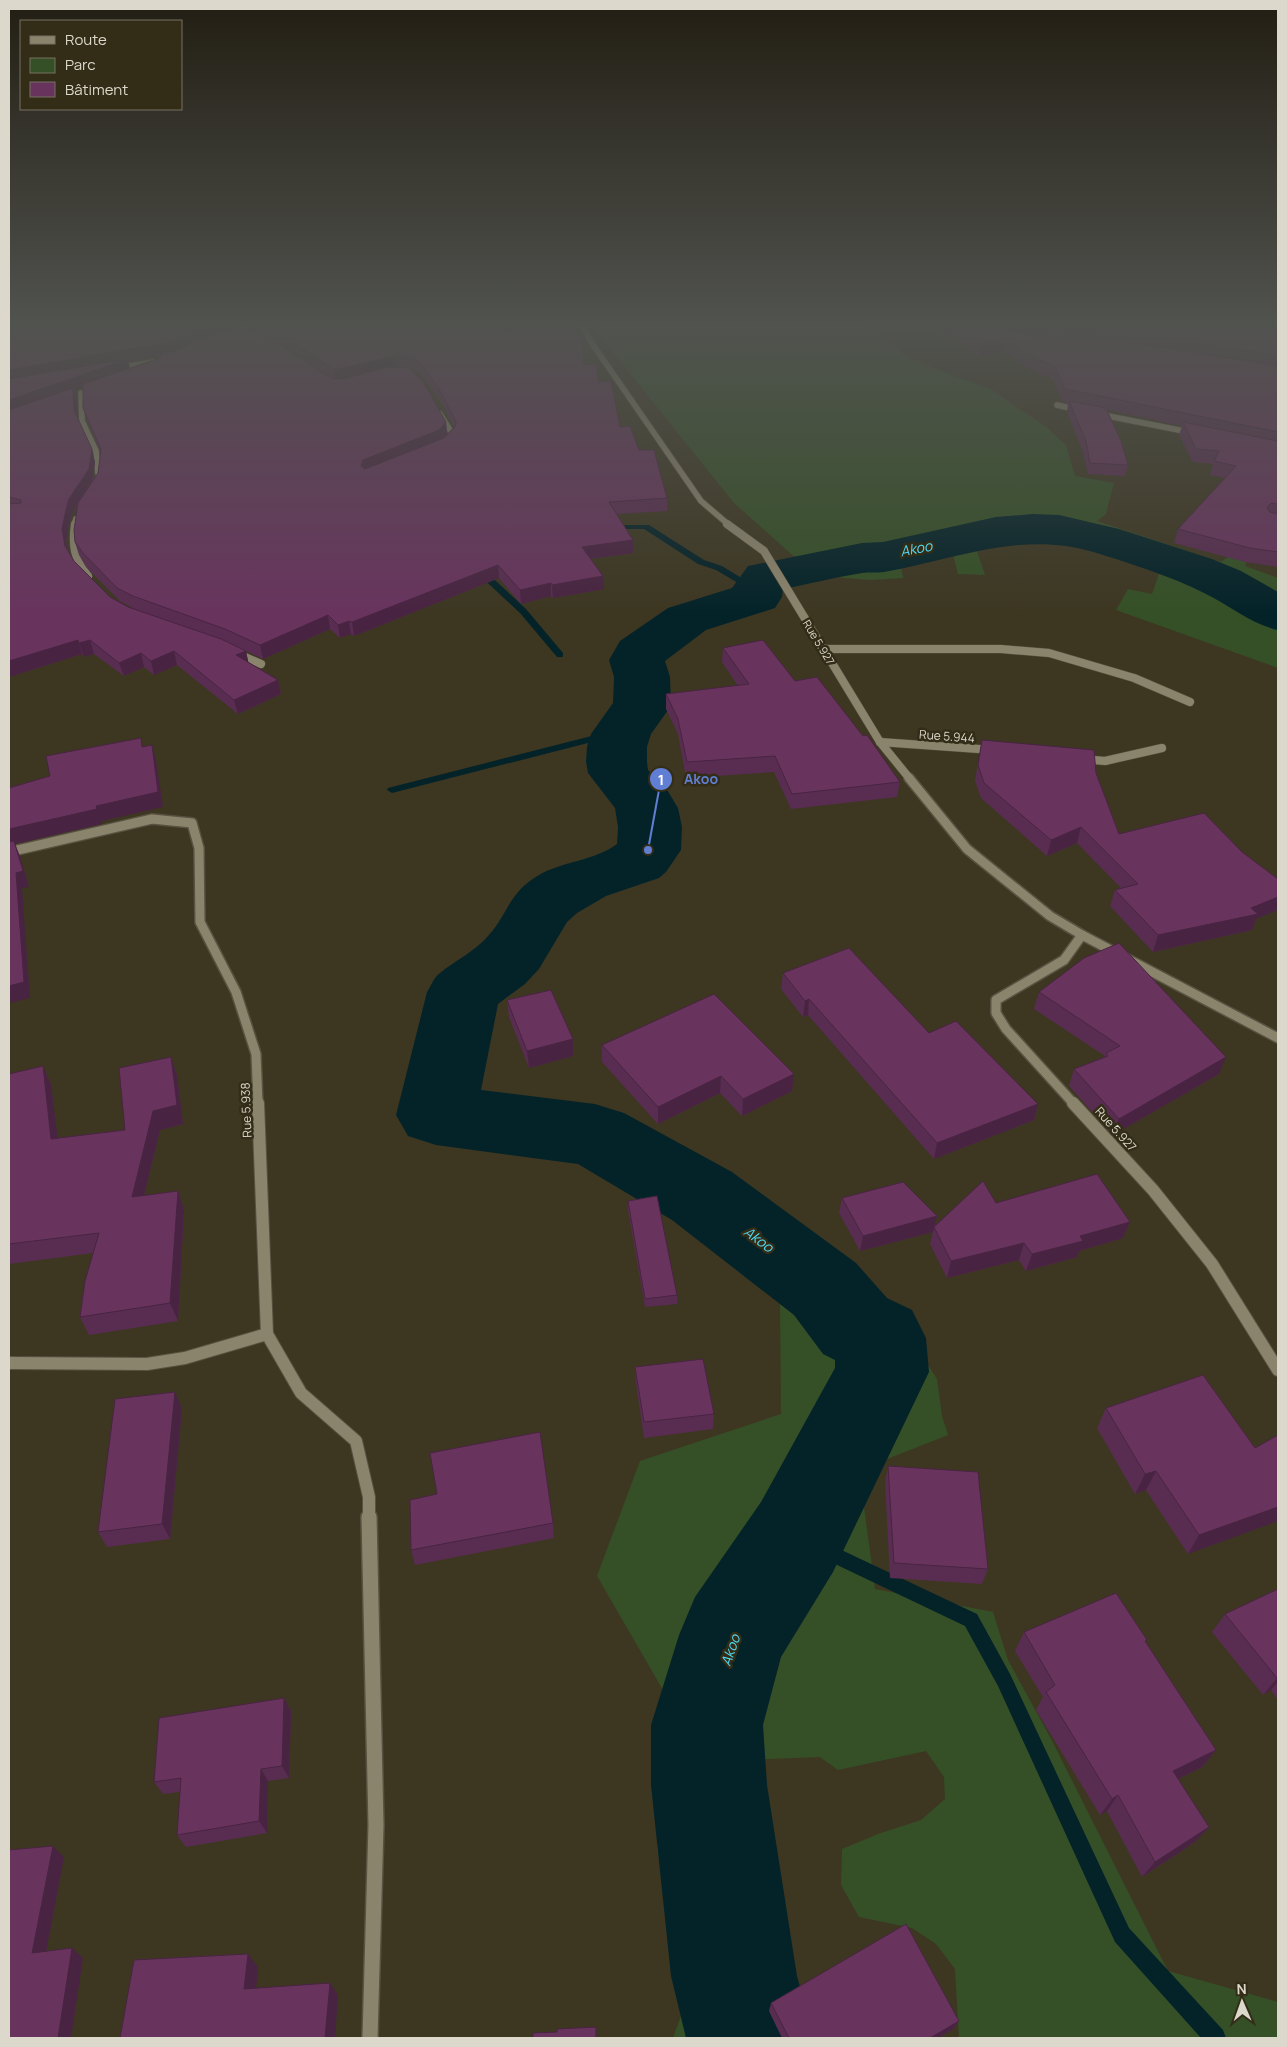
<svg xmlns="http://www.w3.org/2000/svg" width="1287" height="2047" font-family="Manrope,sans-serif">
<rect width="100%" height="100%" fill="#3d3722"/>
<!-- green -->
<g fill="#355027">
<polygon points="591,325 867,325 908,358 992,390 1046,427 1066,445 1075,476 1114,483 1106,514 1097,521 1221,562 1232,554 1248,559 1245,566 1278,578 1278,668 1116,610 1128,589 1152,594 1162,565 1095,549 1088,538 1029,535 975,545 985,575 958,574 953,554 900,559 903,578 870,580 834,577 816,573 799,561 734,503"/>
<polygon points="879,1291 937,1379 942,1416 948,1435 859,1470 875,1589 993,1612 1008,1660 1051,1739 1168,1971 1278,2002 1278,2038 959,2038 955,1969 936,1944 912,1928 859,1917 841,1885 842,1849 878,1834 921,1820 945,1799 944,1777 926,1751 838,1770 820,1757 745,1760 743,1829 753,1902 757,1983 764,2030 768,2038 673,2038 689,1994 678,1951 657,1849 672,1725 663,1690 597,1576 640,1461 781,1414 780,1297"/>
</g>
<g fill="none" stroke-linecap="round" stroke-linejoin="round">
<!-- stream -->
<g fill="#042329" fill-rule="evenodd">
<polygon points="604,525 649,525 704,560 722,566 748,582 762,586 758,589 743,586 716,570 698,564 644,529 607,529 603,527"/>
<polygon points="476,568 482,568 526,609 563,653 563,657 557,657 520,613 476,572"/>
<polygon points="623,728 628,731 627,733 392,793 387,790 388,788"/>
<polygon points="797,1529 977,1614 1010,1674 1129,1928 1223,2030 1226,2038 1201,2038 1115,1942 998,1686 965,1626 791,1543 788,1537 791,1531"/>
</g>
<!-- river -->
<path fill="#042329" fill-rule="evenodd" d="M 1033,514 L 1059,515 L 1119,529 L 1212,559 L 1241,571 L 1278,592 L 1278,630 C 1250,624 1230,605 1204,593 C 1171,576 1126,562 1090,551 C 1020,531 953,560 884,572 C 877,573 869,572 862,573 C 836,577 809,584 783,589 L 782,597 L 775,608 L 706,630 L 665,661 L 670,677 L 671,706 L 651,734 L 647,747 L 647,762 L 648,770 L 666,788 L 678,808 L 682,827 L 681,850 L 666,872 L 659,878 L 606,896 L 577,913 L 567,922 L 539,969 L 525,984 L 498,1004 L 481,1090 L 595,1104 L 624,1113 L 732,1172 L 856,1263 L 887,1298 L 912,1310 L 926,1338 L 929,1372 L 833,1572 L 781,1657 L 763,1725 L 767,1785 L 797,1976 L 814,2038 L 686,2038 L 671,1976 L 651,1785 L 651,1725 L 679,1635 L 695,1597 L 761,1502 L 835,1368 L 835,1360 L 823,1354 L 794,1315 L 672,1220 L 578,1164 L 436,1145 L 408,1136 L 396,1115 L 427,992 C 431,986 434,977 440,973 C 456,960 474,952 488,936 C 509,913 508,893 539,875 C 563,861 594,861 617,844 L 618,827 L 615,808 L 588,773 L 586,762 L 587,747 L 591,734 L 613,703 L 614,677 L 609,660 L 620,641 L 668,608 L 732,588 L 748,566 L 862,543 L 883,542 L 996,517 Z"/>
<defs>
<g id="street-far4">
<polyline points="582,325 591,342 701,501 729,525"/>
<polyline points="233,333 251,325"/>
<polyline points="117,368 154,362"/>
<polyline points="81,393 82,421 96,451 98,473"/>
<polyline points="1057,405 1079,410"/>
<polyline points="440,414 453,435 448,442"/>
<polyline points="1098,414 1194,433"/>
<polyline points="75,525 76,519"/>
</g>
<g id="street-far3">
<path d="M 75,524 C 72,545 74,559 88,576"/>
<polyline points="727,524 764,551 880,742 910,779"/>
<polyline points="824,649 1001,649 1049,653 1134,678 1190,702"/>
<polyline points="236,653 261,664"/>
<polyline points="880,742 993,750"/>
<polyline points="1082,759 1105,761 1162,748"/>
</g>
<g id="street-far2">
<polyline points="909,778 967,849 1050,916 1082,935 1064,960 996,1000 996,1013 1006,1029 1074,1104"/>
<polyline points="9,852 152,819 192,823 199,848 200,922 236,992 256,1054 258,1104"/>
<polyline points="1082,935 1278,1038"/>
</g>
<g id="street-far1">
<polyline points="1073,1103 1153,1190 1212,1264 1278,1370"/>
<polyline points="267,1334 301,1393 356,1441 369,1497 369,1518"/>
<polyline points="9,1363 147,1364 185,1358 267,1334 258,1103"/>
</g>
<polyline id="street" points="369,1517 376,1825 370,2038"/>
</defs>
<!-- street-far4 casing -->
<use href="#street-far4" stroke="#585240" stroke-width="7"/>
<!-- street-far3 casing -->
<use href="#street-far3" stroke="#585240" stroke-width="9"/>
<!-- street-far2 casing -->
<use href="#street-far2" stroke="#585240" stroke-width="12"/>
<!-- street-far1 casing -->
<use href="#street-far1" stroke="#585240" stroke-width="14"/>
<!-- street casing -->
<use href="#street" stroke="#585240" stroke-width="18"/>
<!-- street-far4 -->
<use href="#street-far4" stroke="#8b846d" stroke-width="5.5"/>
<!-- street-far3 -->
<use href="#street-far3" stroke="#8b846d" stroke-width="8"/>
<!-- street-far2 -->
<use href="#street-far2" stroke="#8b846d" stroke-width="9"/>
<!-- street-far1 -->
<use href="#street-far1" stroke="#8b846d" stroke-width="12"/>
<!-- street -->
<use href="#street" stroke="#8b846d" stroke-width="15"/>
</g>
<!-- wall -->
<g fill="#592d51" fill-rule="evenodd">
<path d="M 9,325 L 251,330 L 250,325 L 565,325 L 584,365 L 599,382 L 620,427 L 639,450 L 667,498 L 667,511 L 617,514 L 633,553 L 591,559 L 604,589 L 553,598 L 551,596 L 521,604 L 499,578 L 354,636 L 351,634 L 340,638 L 330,629 L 263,659 L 246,651 L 248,662 L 278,680 L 281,694 L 238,714 L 177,665 L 154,675 L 144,667 L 124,676 L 94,654 L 84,657 L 82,654 L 9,677 ZM 281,345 L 288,348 L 332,379 ZM 161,356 L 160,358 L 130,368 L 128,362 ZM 411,369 L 413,369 L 421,375 L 439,399 L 454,427 L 447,434 L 446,422 ZM 83,387 L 83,408 L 87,420 L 101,453 L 98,473 L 93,480 L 95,462 L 77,417 L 77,399 L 74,390 ZM 77,505 L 75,542 L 79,555 L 86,567 L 120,601 L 135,609 L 128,607 L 110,597 L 74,561 L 68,551 L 66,542 L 69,523 L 73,511 Z"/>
<polygon points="934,325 1278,325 1278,567 1245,562 1174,543 1178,529 1225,478 1210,475 1213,464 1193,462 1179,435 1182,426 1107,410 1128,465 1125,476 1088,474 1083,452 1067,412 1068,403 1062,401 1053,379 1031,370 1004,352 979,356"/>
<polygon points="723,648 795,681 863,736 900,782 897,797 791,809 774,772 686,778 678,734 666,709 666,694 738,686 722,662"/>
<polygon points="982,740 1096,773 1119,834 1256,919 1252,930 1153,952 1110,906 1115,890 1121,888 1077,843 1047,856 981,798 975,781"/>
<polygon points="783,973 929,1033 1038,1104 1034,1120 934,1159 808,1015 803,1017 781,989"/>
<polygon points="1039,992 1219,1074 1113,1135 1069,1086 1074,1069 1104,1057 1105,1056 1034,1009"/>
<polygon points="507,1000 573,1056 529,1068 509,1017"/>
<polygon points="602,1045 792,1091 742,1116 720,1093 658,1124 602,1062"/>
<polygon points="171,1057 177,1075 183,1124 160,1130 144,1196 178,1191 184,1210 178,1321 89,1335 80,1317 93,1253 9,1264 9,1074 51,1084 57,1138 125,1130"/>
<polygon points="842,1198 937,1216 934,1227 996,1203 1123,1238 1079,1251 1077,1257 1026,1271 1019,1260 947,1278 930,1244 933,1232 860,1251 839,1213"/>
<polygon points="628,1201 677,1295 677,1304 645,1307 628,1210"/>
<polygon points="635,1367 714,1414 713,1429 644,1438 636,1383"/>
<polygon points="182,1408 170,1539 107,1547 98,1532"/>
<polygon points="1106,1408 1255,1448 1188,1554 1146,1490 1135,1494 1097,1428"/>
<polygon points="888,1466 988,1569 982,1584 890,1578 885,1482"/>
<polygon points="553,1523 554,1538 415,1565 411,1550"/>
<polygon points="1278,1589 1278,1700 1271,1690 1263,1695 1212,1632 1225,1614"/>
<polygon points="1024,1632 1146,1643 1216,1750 1202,1767 1178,1779 1209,1827 1195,1842 1142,1877 1107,1811 1100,1815 1036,1710 1043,1697 1015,1651"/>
<polygon points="284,1698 291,1711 289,1778 268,1781 267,1833 186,1847 177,1835 180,1792 163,1794 154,1782"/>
<polygon points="771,2003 959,2021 953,2029 938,2038 782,2038 769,2011"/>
</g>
<!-- shaded-wall -->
<g fill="#492442">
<polygon points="211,325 239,325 175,353 128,362 131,371 74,390 77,399 78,423 9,413 9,370"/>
<polygon points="1006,339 1004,352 979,356 981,343"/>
<polygon points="395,356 397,368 335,381 334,370"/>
<polygon points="446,422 447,434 440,442 365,473 361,466 363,460"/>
<polygon points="92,449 95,462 92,481 73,511 69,523 66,542 69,560 65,546 62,529 66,510 69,499"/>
<polygon points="633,540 633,553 582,560 582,547"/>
<polygon points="498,565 499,578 354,636 352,622"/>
<polygon points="603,576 604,589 553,598 552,585"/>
<polygon points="551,583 551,596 521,604 520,590"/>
<polygon points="328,615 330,629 263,659 260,645"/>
<polygon points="349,621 351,634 340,638 338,625"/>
<polygon points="78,640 82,654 9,677 9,661"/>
<polygon points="90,640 94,654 84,657 79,643"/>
<polygon points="174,651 177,665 154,675 151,661"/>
<polygon points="246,651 249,665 236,655"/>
<polygon points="141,653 144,667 124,676 119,663"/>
<polygon points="278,680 281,694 238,714 234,700"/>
<polygon points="152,745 156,760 163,807 102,821 102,824 15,844 20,856 29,887 22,888 30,998 9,1003 9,829 96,806"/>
<polygon points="1081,827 1077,843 1047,856 1051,840"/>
<polygon points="1278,897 1278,910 1256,919 1252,930 1153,952 1158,935 1251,908"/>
<polygon points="809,999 808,1015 803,1017 805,1001"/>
<polygon points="573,1039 573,1056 529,1068 527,1051"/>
<polygon points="171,1057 177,1075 183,1124 160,1130 139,1216 132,1197 153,1111"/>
<polygon points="1226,1057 1219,1074 1113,1135 1119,1119"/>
<polygon points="43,1066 51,1084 60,1158 51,1139"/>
<polygon points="794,1074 792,1091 742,1116 743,1099"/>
<polygon points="721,1076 720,1093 658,1124 658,1107"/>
<polygon points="1038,1104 1034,1120 934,1159 937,1143"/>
<polygon points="178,1191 184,1210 178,1321 170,1303"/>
<polygon points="937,1216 933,1232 860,1251 863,1236"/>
<polygon points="1130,1222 1123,1238 1079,1251 1077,1257 1026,1271 1032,1254 1080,1236"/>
<polygon points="1024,1243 1019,1260 947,1278 951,1261"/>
<polygon points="175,1392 182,1408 170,1539 162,1524"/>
<polygon points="1156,1471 1146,1490 1135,1494 1145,1474"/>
<polygon points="1278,1507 1278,1521 1188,1554 1199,1535"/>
<polygon points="1278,1677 1278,1682 1271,1690 1263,1695 1277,1678"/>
<polygon points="284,1698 291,1711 289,1778 282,1766"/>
<polygon points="1216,1750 1202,1767 1160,1788 1173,1771"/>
<polygon points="261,1769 268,1781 267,1833 259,1821"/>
<polygon points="1118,1795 1107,1811 1100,1815 1112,1799"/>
<polygon points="1209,1827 1195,1842 1142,1877 1155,1862"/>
<polygon points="53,1846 64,1857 44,1963 32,1953"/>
<polygon points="72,1948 83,1958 71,2038 58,2038"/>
<polygon points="248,1954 258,1967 255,2001 244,1989"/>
<polygon points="330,1983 338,1995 335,2038 325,2038"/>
<polygon points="959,2021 953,2029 938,2038 930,2038"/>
</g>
<!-- building -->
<g fill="#68345e" stroke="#492442">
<polygon points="9,325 211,325 172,342 9,370"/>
<polygon points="234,325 240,325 281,345 332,379 343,379 387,367 409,367 424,383 446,422 439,430 363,460 361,466 365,469 444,438 456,425 456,421 438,387 420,363 412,358 395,356 334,370 286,337 262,325 565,325 573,334 582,334 584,365 596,364 599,382 611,381 620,427 630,426 639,450 654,450 667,498 609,502 633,540 582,547 603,576 552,585 551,583 520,590 498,565 352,622 349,621 338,625 328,615 260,645 225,629 133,596 117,588 83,553 75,542 74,530 78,503 98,473 101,449 83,408 83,384 160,358 163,353 175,351"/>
<polygon points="954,325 1006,325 1017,332 1032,336 1117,340 1278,366 1278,432 1065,389 1055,366 1034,358 1006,339 981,343"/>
<polygon points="1028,325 1278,325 1278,356 1118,331 1034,327"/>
<polygon points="128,359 9,400 9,379"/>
<polygon points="73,388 74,410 92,449 89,469 69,499 66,510 62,529 65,546 74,561 110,597 128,607 221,639 246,651 236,655 278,680 234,700 174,651 151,661 141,653 119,663 90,640 79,643 78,640 9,661 9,504 21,503 21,500 9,497 9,410"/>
<polygon points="1069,401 1106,408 1121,441 1128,465 1090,463 1086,441"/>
<polygon points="1183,422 1278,441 1278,504 1271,503 1267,508 1270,512 1278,514 1278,552 1250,548 1178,529 1236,466 1214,461 1219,451 1196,449"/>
<polygon points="763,640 795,681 817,677 863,736 867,735 900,782 792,794 775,756 687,762 678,719 666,694 749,684 723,648"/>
<polygon points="141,738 142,747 152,745 158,792 96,806 97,809 9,829 9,788 50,776 46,756"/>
<polygon points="982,740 1094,750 1096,773 1119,834 1204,813 1242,852 1278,879 1278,897 1251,908 1258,914 1158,935 1115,890 1138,884 1081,827 1051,840 984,783 978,765"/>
<polygon points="14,841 23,871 16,873 24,982 9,986 9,842"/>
<polygon points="1119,943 1226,1057 1119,1119 1074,1069 1108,1056 1106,1053 1120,1046 1039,992 1084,958"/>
<polygon points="849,948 929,1033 956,1021 1038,1104 937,1143 809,999 805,1001 783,973"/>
<polygon points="551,990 573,1039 527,1051 507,1000"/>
<polygon points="714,994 794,1074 743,1099 721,1076 658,1107 602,1045"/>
<polygon points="171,1057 177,1105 153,1111 132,1197 178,1191 170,1303 80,1317 85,1281 99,1233 9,1244 9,1074 43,1066 51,1139 125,1130 119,1068"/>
<polygon points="1097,1174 1130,1222 1080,1236 1083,1241 1032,1254 1024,1243 951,1261 934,1227 983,1181 996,1203"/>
<polygon points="903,1182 937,1216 863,1236 842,1198"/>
<polygon points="657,1196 677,1295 645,1299 628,1201"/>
<polygon points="703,1359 714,1414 644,1422 635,1367"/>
<polygon points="1203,1375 1255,1448 1278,1435 1278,1507 1199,1535 1156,1471 1145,1474 1106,1408"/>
<polygon points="175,1392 162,1524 98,1532 115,1399"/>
<polygon points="540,1432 553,1523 411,1550 410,1500 437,1494 430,1453"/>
<polygon points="888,1466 978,1472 988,1569 894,1563"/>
<polygon points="1278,1589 1278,1677 1277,1678 1225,1614"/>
<polygon points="1116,1593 1147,1640 1145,1641 1216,1750 1173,1771 1209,1827 1155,1862 1118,1795 1112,1799 1046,1692 1055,1685 1024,1632"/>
<polygon points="284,1698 282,1766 261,1769 259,1821 177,1835 181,1778 154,1782 159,1718"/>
<polygon points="53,1846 32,1953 72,1948 58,2038 9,2038 9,1850"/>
<polygon points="906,1924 959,2021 930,2038 789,2038 771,2003"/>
<polygon points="248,1954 244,1989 330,1983 325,2038 120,2038 134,1960"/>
<polygon points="596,2027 596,2038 533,2038 533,2033 557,2032 557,2029"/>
</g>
<!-- sky -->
<linearGradient id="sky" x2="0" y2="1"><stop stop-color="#221e13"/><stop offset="0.53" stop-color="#51534f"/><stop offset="1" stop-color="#51534f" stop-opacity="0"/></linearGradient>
<rect width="1287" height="612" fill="url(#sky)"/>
<g text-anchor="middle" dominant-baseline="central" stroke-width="5" stroke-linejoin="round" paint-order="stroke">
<!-- far-street labels -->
<g font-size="11" fill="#dcd8cb" stroke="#332d18">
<text transform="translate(819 642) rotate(59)">Rue 5.927</text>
</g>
<!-- street labels -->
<g font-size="12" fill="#dcd8cb" stroke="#332d18">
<text transform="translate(947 736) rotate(4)">Rue 5.944</text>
<text transform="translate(246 1110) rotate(-92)">Rue 5.938</text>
<text transform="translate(1116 1129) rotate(48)">Rue 5.927</text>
</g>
<!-- water labels -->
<g font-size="14" font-style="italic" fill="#4fdbf6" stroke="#332d18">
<text transform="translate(916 548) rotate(-11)">Akoo</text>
<text transform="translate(759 1239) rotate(37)">Akoo</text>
<text transform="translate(730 1650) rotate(-71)">Akoo</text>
</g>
</g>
<!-- callouts -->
<path fill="none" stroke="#607ed3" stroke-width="2" d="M648 850L661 779"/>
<g fill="#607ed3" stroke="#332d18" stroke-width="2">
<circle cx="648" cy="850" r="5"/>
<circle cx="661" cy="779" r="12"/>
</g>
<g font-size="15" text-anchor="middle" font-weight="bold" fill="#fff">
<text x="661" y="785">1</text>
</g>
<g font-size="14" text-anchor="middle" font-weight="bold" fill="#607ed3" stroke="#332d18" stroke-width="5" stroke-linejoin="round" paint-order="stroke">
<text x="701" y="784">Akoo</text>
</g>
<!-- border -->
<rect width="1287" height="2047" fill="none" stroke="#dcd8cb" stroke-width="20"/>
<!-- legend -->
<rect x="20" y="20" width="162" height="90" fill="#332d18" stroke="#777160"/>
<rect x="30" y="36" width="25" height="8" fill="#8b846d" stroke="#777160"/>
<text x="65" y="45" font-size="15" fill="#dcd8cb">Route</text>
<rect x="30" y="58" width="25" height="15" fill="#355027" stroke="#777160"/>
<text x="65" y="70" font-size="15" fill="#dcd8cb">Parc</text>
<rect x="30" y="82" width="25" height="15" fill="#68345e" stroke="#777160"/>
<text x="65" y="95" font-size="15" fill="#dcd8cb">Bâtiment</text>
<!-- north arrow -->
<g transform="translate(1242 2002) rotate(358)" stroke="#332d18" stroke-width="4" paint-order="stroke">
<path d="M0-4L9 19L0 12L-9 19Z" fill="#dcd8cb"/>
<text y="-8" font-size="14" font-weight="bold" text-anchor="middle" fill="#dcd8cb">N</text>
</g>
</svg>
